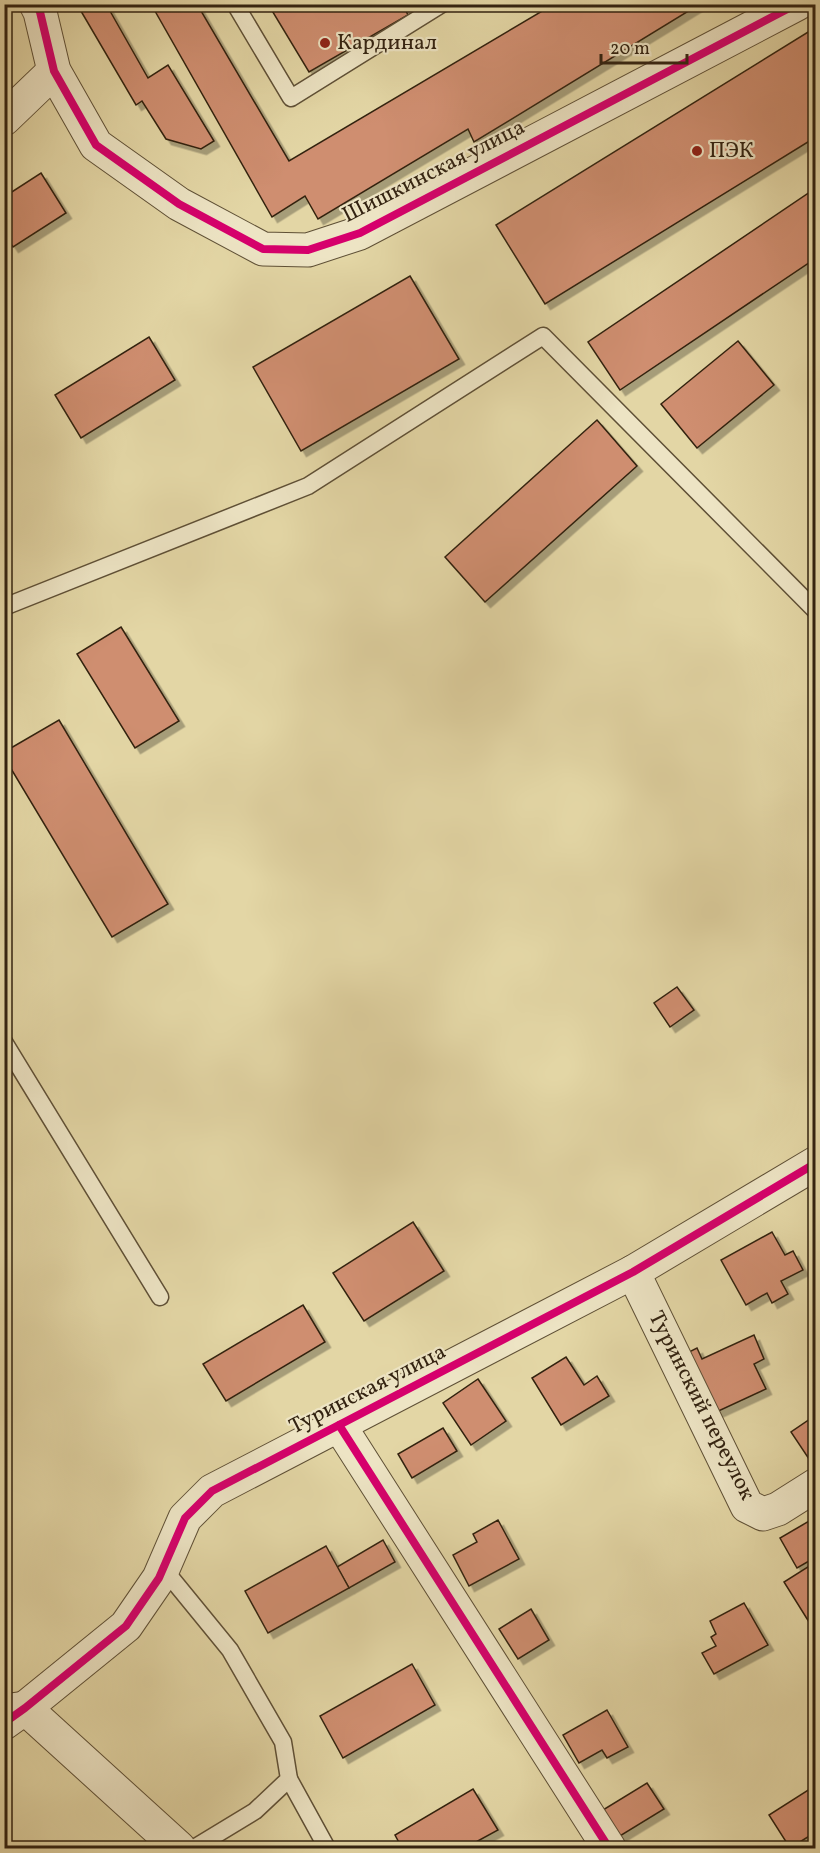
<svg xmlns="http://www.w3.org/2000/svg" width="820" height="1853" font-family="Vollkorn,serif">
<defs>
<filter id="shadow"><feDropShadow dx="5.5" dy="5.5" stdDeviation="0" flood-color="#0004"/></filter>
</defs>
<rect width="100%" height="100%" fill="#e3d6a5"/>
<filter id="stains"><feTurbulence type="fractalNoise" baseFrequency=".00333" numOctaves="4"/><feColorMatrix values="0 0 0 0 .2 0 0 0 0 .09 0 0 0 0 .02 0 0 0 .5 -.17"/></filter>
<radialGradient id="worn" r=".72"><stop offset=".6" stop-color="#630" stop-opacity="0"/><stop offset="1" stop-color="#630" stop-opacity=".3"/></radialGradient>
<!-- building -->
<g fill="#cf8e6f" stroke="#332311" stroke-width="1.5" filter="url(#shadow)">
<polygon points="80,4 106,4 148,78 168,65 214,141 201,149 166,139 142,101 136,105 78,6"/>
<polygon points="151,4 197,4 289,161 554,4 700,4 474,142 468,129 318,219 305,196 272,217"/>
<polygon points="268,4 402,4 408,15 309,72"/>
<polygon points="813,29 816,32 816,137 545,304 496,225"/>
<polygon points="41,173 66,213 13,247 4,234 4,197"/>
<polygon points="816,188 816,258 620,390 588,342"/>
<polygon points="410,276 459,359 301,451 253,367"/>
<polygon points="149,337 175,380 81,438 55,395"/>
<polygon points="738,341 774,385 697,448 661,404"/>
<polygon points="597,420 637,466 485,602 445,557"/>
<polygon points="121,627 179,721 135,748 77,654"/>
<polygon points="59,720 168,904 112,937 4,757 4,752"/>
<polygon points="677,987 694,1010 670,1027 654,1003"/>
<polygon points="413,1222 444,1271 364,1321 333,1273"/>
<polygon points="772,1232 785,1255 793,1251 803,1270 781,1281 788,1294 772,1303 767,1293 746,1305 721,1260"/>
<polygon points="303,1305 325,1342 226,1401 203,1364"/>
<polygon points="754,1335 764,1359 754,1364 766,1389 712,1414 685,1354 697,1348 702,1359"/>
<polygon points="566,1357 584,1385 597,1376 609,1396 561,1425 532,1378"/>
<polygon points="478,1379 506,1421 471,1445 443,1403"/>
<polygon points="816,1415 816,1468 815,1468 791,1432"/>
<polygon points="443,1428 457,1451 412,1478 398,1454"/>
<polygon points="816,1517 816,1557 797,1568 780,1538"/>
<polygon points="498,1520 519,1559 469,1586 453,1555 477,1542 473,1534"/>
<polygon points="383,1540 395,1562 349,1588 337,1567"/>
<polygon points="326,1546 349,1588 268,1633 245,1591"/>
<polygon points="814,1563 816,1619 809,1622 784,1582"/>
<polygon points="744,1603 768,1645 714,1674 702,1653 716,1646 711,1637 716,1634 710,1621"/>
<polygon points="531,1609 549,1640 518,1659 499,1629"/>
<polygon points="412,1664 435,1705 343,1758 320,1716"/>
<polygon points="607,1710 628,1747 607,1758 602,1750 579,1763 563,1735"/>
<polygon points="647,1783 664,1809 615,1839 598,1813"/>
<polygon points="816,1785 816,1832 790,1848 769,1815"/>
<polygon points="473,1789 498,1830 465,1848 402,1848 395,1835"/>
</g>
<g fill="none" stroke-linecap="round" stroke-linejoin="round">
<defs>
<g id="lane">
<polyline points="235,4 291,98 442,4"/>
<polyline points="4,607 308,486 543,336 816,611"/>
<polyline points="4,1042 160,1297"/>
<polyline points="163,1568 230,1650 283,1742 289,1779 255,1811 194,1848"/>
<polyline points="289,1779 327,1848"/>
</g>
<g id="street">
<polyline points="36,4 40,12 54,71 96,145 179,204 263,249 308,250 360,233 797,4"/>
<polyline points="4,119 54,71"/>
<polyline points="633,1272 747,1506 763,1514 778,1509 816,1485"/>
<polyline points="339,1425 609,1848"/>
<polyline points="4,1711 25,1708 179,1848"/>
<polyline points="4,1723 25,1708 126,1626 159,1578 185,1518 212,1491 633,1272 816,1163"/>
</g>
</defs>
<!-- lane casing -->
<use href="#lane" stroke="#5f5036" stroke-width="19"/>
<!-- street casing -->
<use href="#street" stroke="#5f5036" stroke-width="35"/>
<!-- lane -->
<use href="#lane" stroke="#ede4c4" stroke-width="16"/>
<!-- street -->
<use href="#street" stroke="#ede4c4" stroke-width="33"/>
<defs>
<g id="cycleway">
<polyline points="36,4 40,12 54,71 96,145 179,204 263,249 308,250 360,233 797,4"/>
<polyline points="339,1425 609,1848"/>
<polyline points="4,1723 25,1708 126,1626 159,1578 185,1518 212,1491 633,1272 816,1163"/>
</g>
</defs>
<!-- cycleway casing -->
<use href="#cycleway" stroke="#ede4c4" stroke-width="11"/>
<!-- cycleway -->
<use href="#cycleway" stroke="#d6006c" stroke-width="8"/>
</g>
<!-- markers -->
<g fill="#8f2418" stroke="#ede4c4" stroke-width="2">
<circle cx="325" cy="43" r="6"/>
<circle cx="697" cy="151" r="6"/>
</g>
<g text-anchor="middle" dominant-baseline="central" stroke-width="4.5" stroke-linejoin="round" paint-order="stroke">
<!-- poi labels -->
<g font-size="22" fill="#332311" stroke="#ede4c4" text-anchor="start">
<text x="337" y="43">Кардинал</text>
<text x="709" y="151">ПЭК</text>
</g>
<!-- street labels -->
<g font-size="22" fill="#332311" stroke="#ede4c4">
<text transform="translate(434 172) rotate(-27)">Шишкинская улица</text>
<text transform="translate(368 1390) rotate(-27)">Туринская улица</text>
<text transform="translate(701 1406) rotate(63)">Туринский переулок</text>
</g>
</g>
<!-- margin -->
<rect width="820" height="1853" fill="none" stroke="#e3d6a5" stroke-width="24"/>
<rect x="6" y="6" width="808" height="1841" fill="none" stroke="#332311" stroke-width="3"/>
<rect x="12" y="12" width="796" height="1829" fill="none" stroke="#332311" stroke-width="1.5"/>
<!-- scale -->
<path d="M601 54v9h86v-9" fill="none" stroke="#332311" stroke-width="3"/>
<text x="610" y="54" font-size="18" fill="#332311" stroke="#ede4c4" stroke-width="4.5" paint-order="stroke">20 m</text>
<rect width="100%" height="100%" filter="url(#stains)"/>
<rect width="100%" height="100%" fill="url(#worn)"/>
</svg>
